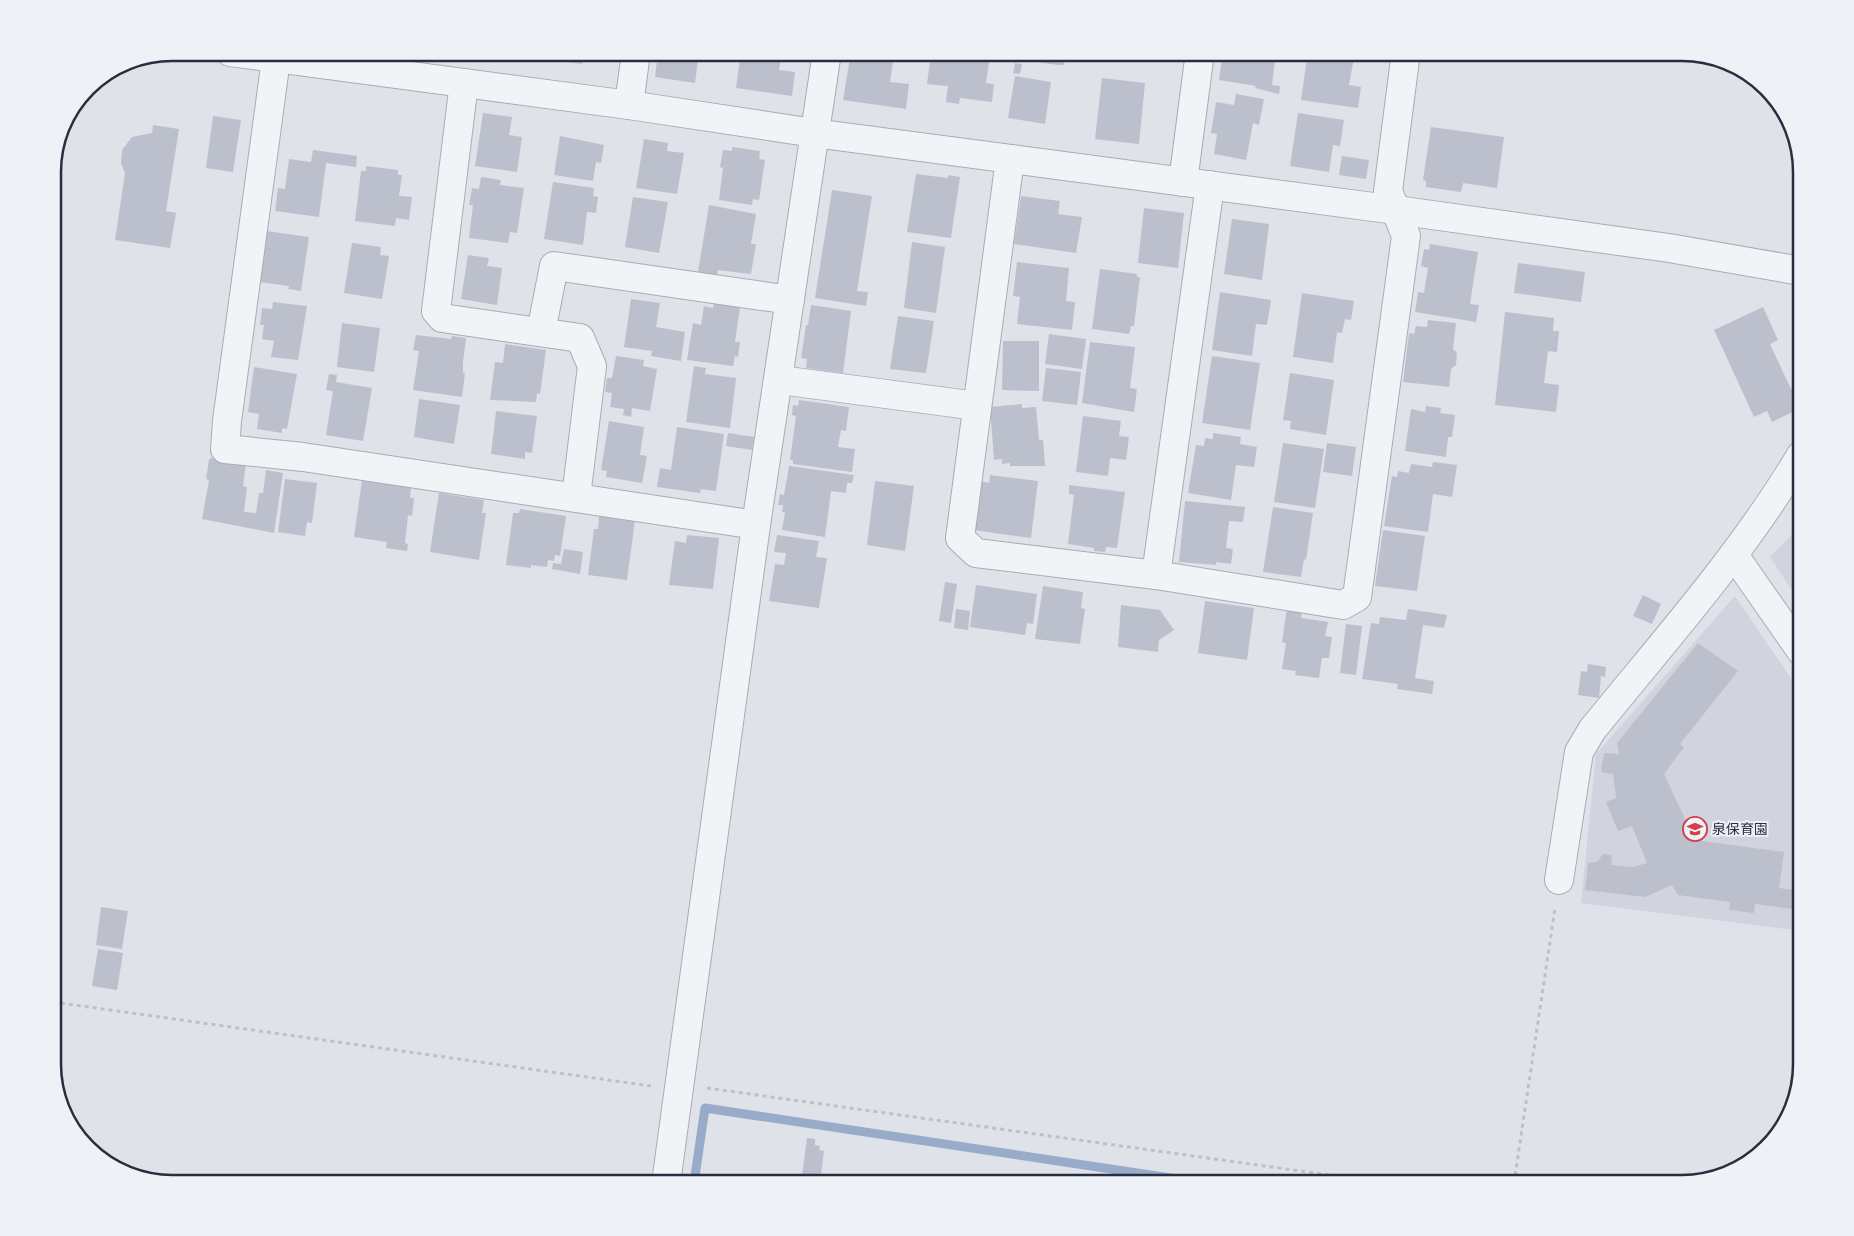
<svg xmlns="http://www.w3.org/2000/svg" width="1854" height="1236" font-family="Helvetica,'Noto Sans JP',sans-serif">
<rect width="100%" height="100%" fill="#dfe2e9"/>
<!-- built -->
<g fill="#d1d4de">
<polygon points="1801,525 1801,604 1770,557"/>
<polygon points="1735,596 1801,693 1801,931 1581,903 1596,754"/>
</g>
<g fill="none" stroke-linecap="round" stroke-linejoin="round">
<!-- stream -->
<polyline stroke="#98acca" stroke-width="9" points="694,1183 705,1108 1204,1183"/>
</g>
<!-- building -->
<g fill="#bcc0cc">
<polygon points="512,52 533,52 532,59 511,56"/>
<polygon points="540,52 584,52 582,64 539,58"/>
<polygon points="658,52 699,52 695,83 655,77"/>
<polygon points="741,52 782,52 779,70 795,72 792,96 736,88"/>
<polygon points="851,52 894,54 890,82 909,84 906,109 843,100"/>
<polygon points="1006,52 1066,52 1064,65 1058,65 1006,58"/>
<polygon points="1223,52 1276,52 1272,85 1280,86 1279,94 1255,88 1256,86 1219,80"/>
<polygon points="1308,52 1354,57 1349,85 1361,87 1358,108 1301,100"/>
<polygon points="931,54 989,62 986,83 994,84 992,102 960,98 959,104 946,102 948,86 927,84"/>
<polygon points="1015,63 1022,64 1020,74 1013,73"/>
<polygon points="1015,76 1051,82 1045,124 1008,118"/>
<polygon points="1102,78 1145,83 1139,144 1095,139"/>
<polygon points="1236,94 1264,99 1259,125 1253,123 1246,160 1214,154 1217,134 1211,133 1216,102 1234,105"/>
<polygon points="483,113 512,117 509,135 522,137 517,172 475,166"/>
<polygon points="1298,113 1344,120 1340,146 1333,145 1329,172 1290,166"/>
<polygon points="213,116 241,120 233,172 206,168"/>
<polygon points="153,125 179,129 166,211 176,213 170,248 115,240 125,173 121,163 122,150 132,137 152,133"/>
<polygon points="1431,127 1504,137 1497,188 1463,183 1461,192 1426,187 1426,181 1423,180"/>
<polygon points="560,136 604,145 601,163 596,162 593,181 554,175"/>
<polygon points="644,139 668,143 667,151 684,153 677,194 636,188"/>
<polygon points="732,147 760,151 759,159 765,160 759,200 753,199 752,205 719,200 723,168 720,167 723,150 732,151"/>
<polygon points="313,150 357,156 356,167 326,163 319,217 275,211 278,188 285,189 289,159 311,162"/>
<polygon points="1342,156 1369,160 1366,179 1339,175"/>
<polygon points="366,166 398,170 398,175 402,175 399,196 412,197 409,220 396,218 395,226 355,221 361,171 366,171"/>
<polygon points="1800,166 1801,172 1801,182 1793,173"/>
<polygon points="916,174 948,178 948,175 960,177 951,238 907,232"/>
<polygon points="481,177 501,180 500,185 524,188 517,233 510,232 508,243 469,238 473,205 469,205 472,188 479,189"/>
<polygon points="553,182 594,188 593,196 598,197 596,213 587,212 583,245 544,239"/>
<polygon points="832,190 872,196 857,291 868,292 866,306 815,298"/>
<polygon points="1021,196 1060,201 1058,214 1082,217 1076,253 1014,244"/>
<polygon points="633,197 668,202 659,253 625,247"/>
<polygon points="709,205 756,214 751,244 756,244 751,274 718,270 717,275 698,272"/>
<polygon points="1144,208 1184,213 1178,268 1138,263"/>
<polygon points="1232,219 1269,224 1262,280 1224,274"/>
<polygon points="266,231 309,237 301,291 288,289 289,286 259,282"/>
<polygon points="912,242 945,247 936,313 904,308"/>
<polygon points="352,243 381,247 380,255 389,256 382,299 344,293"/>
<polygon points="1430,244 1478,252 1470,304 1479,305 1476,322 1415,312 1418,292 1424,293 1428,268 1421,266 1424,249 1429,250"/>
<polygon points="468,255 489,258 487,266 502,268 497,305 461,299"/>
<polygon points="1017,262 1069,268 1066,301 1075,302 1072,330 1017,324 1020,297 1013,296"/>
<polygon points="1518,263 1585,272 1581,302 1514,293"/>
<polygon points="1100,269 1137,274 1137,277 1140,277 1134,326 1131,326 1129,334 1092,329"/>
<polygon points="1220,292 1271,300 1267,325 1256,324 1252,356 1212,350"/>
<polygon points="1302,293 1354,301 1351,320 1345,319 1342,333 1337,332 1333,363 1293,357"/>
<polygon points="631,299 660,303 656,327 685,332 681,361 651,356 652,351 624,347"/>
<polygon points="273,302 307,306 298,360 271,357 274,341 262,339 264,325 260,325 262,308 272,309"/>
<polygon points="714,302 740,307 735,342 740,342 738,357 735,356 733,366 687,360 693,323 701,325 704,306 713,308"/>
<polygon points="811,305 851,311 843,373 806,368 807,359 801,358 806,325 808,325"/>
<polygon points="1763,307 1778,340 1770,344 1791,389 1795,386 1801,399 1801,408 1772,422 1767,411 1754,417 1714,330"/>
<polygon points="1505,312 1554,318 1553,331 1559,331 1557,352 1548,351 1544,383 1559,385 1556,412 1495,405"/>
<polygon points="898,316 934,321 926,373 890,369"/>
<polygon points="1428,320 1456,323 1453,349 1457,353 1456,365 1451,369 1449,387 1403,382 1409,333 1414,334 1416,326 1427,327"/>
<polygon points="342,323 380,328 374,372 337,367"/>
<polygon points="1049,334 1086,339 1082,369 1045,364"/>
<polygon points="416,335 451,339 452,336 466,338 463,362 463,373 465,373 462,397 413,390 419,351 413,350"/>
<polygon points="1003,341 1039,341 1039,391 1002,390"/>
<polygon points="1090,342 1135,347 1130,388 1137,389 1134,412 1082,403"/>
<polygon points="505,344 546,350 540,394 537,393 536,402 490,400 495,362 503,363"/>
<polygon points="616,356 644,360 643,366 657,369 650,411 632,408 631,417 623,415 624,409 610,407 612,393 605,392 607,378 612,378"/>
<polygon points="1212,356 1260,363 1250,430 1202,423"/>
<polygon points="694,366 706,368 705,374 736,378 730,428 686,422"/>
<polygon points="254,367 297,374 287,429 282,428 282,433 257,429 259,414 248,412"/>
<polygon points="1046,368 1081,372 1077,405 1042,401"/>
<polygon points="1290,373 1334,380 1326,435 1290,429 1291,421 1283,420"/>
<polygon points="329,374 337,375 336,382 372,388 363,441 326,435 333,391 326,390"/>
<polygon points="419,399 460,405 454,444 414,437"/>
<polygon points="799,400 849,407 846,431 841,430 838,447 855,449 852,472 793,464 793,460 790,460 796,416 792,415 793,405 798,406"/>
<polygon points="1022,404 1022,408 1036,407 1039,440 1043,440 1045,466 1010,466 1010,463 1002,464 1002,459 994,460 990,407"/>
<polygon points="1426,406 1441,408 1440,413 1455,415 1452,437 1448,437 1446,457 1405,451 1411,409 1425,412"/>
<polygon points="496,411 537,416 532,453 525,452 525,459 491,454"/>
<polygon points="1083,416 1121,421 1119,436 1129,437 1126,460 1110,458 1108,476 1076,472"/>
<polygon points="609,421 644,427 640,455 647,456 642,483 606,477 607,471 601,470"/>
<polygon points="677,427 724,434 716,491 701,489 700,493 657,487 660,468 671,470"/>
<polygon points="728,433 754,437 752,450 726,446"/>
<polygon points="1213,433 1241,437 1240,444 1257,447 1254,467 1236,465 1231,500 1188,493 1196,445 1204,446 1205,438 1213,439"/>
<polygon points="1283,443 1324,449 1315,508 1274,502"/>
<polygon points="1327,443 1356,447 1352,476 1323,472"/>
<polygon points="211,458 246,463 243,486 247,487 244,512 256,513 259,493 263,493 266,470 283,473 274,533 202,519 209,480 206,479 209,460"/>
<polygon points="1433,462 1457,465 1452,497 1433,494 1428,532 1384,526 1392,476 1397,477 1398,471 1409,473 1411,464 1432,467"/>
<polygon points="789,466 854,475 852,483 847,483 846,493 831,491 825,537 782,530 785,512 782,512 783,505 778,505 780,494 784,495"/>
<polygon points="990,475 1038,481 1031,538 973,530 980,481 989,483"/>
<polygon points="285,479 317,483 312,523 307,522 305,536 278,532"/>
<polygon points="362,480 411,487 410,498 414,498 412,516 408,515 405,543 408,544 407,551 386,548 387,542 354,537"/>
<polygon points="875,481 914,486 905,551 867,545"/>
<polygon points="1069,485 1125,492 1117,548 1106,547 1105,552 1094,551 1094,548 1068,544 1074,495 1069,494"/>
<polygon points="439,493 484,500 482,513 486,513 479,560 430,552"/>
<polygon points="1185,501 1245,507 1243,522 1229,521 1226,548 1233,549 1231,564 1216,562 1216,565 1179,562"/>
<polygon points="1273,507 1313,513 1306,560 1304,559 1301,577 1263,572"/>
<polygon points="520,509 566,516 560,556 555,555 554,561 548,560 547,567 531,565 531,568 506,565 513,513 519,513"/>
<polygon points="599,515 635,520 627,580 588,575 594,529 598,529"/>
<polygon points="1383,530 1425,536 1417,591 1375,586"/>
<polygon points="687,535 719,538 713,589 669,585 675,541 686,543"/>
<polygon points="777,535 819,541 816,557 827,558 819,608 769,601 775,564 784,565 786,553 774,552"/>
<polygon points="564,549 583,552 580,574 552,569 553,563 561,564"/>
<polygon points="945,582 957,584 951,623 939,621"/>
<polygon points="976,585 1037,594 1033,624 1027,623 1025,635 970,627"/>
<polygon points="1043,586 1083,592 1081,608 1085,609 1080,644 1035,639"/>
<polygon points="1643,595 1661,604 1652,624 1633,616"/>
<polygon points="1205,601 1254,608 1247,660 1198,653"/>
<polygon points="1121,605 1160,610 1174,630 1159,640 1158,652 1118,647"/>
<polygon points="1287,608 1302,611 1301,618 1328,622 1325,636 1332,637 1329,658 1322,658 1319,678 1295,675 1296,671 1282,669 1286,643 1282,642"/>
<polygon points="956,609 970,611 968,630 954,628"/>
<polygon points="1408,609 1447,615 1444,628 1423,625 1415,678 1434,681 1432,694 1397,689 1398,684 1362,679 1371,623 1379,624 1380,617 1406,620"/>
<polygon points="1346,624 1362,626 1356,675 1340,673"/>
<polygon points="1698,643 1738,671 1680,744 1684,747 1664,774 1695,840 1784,852 1779,888 1801,891 1801,910 1755,904 1754,913 1729,910 1730,902 1678,895 1672,885 1645,897 1585,890 1588,863 1597,862 1603,854 1612,855 1611,865 1633,867 1647,863 1632,826 1618,831 1606,802 1616,798 1613,774 1601,772 1604,753 1619,754 1617,743"/>
<polygon points="1588,664 1606,667 1605,677 1601,676 1599,698 1578,695 1581,671 1587,672"/>
<polygon points="101,907 128,911 122,949 96,945"/>
<polygon points="98,949 123,953 117,990 92,986"/>
<polygon points="807,1138 815,1139 815,1145 820,1146 819,1150 824,1151 820,1183 801,1183"/>
</g>
<g fill="none" stroke-linecap="round" stroke-linejoin="round">
<defs>
<g id="minor">
<polyline points="277,52 227,421 225,449 303,457 756,525"/>
<polyline points="464,83 436,311 442,318 580,338 592,366 576,497"/>
<polyline points="629,105 636,52"/>
<polyline points="1010,159 960,538 976,553 1156,575 1343,605 1357,597 1406,236 1388,191 1406,52"/>
<polyline points="1183,182 1200,52"/>
<polyline points="541,332 554,266 790,300"/>
<polyline points="780,380 977,406"/>
<polyline points="1734,555 1801,651"/>
<polyline points="1156,575 1210,185"/>
<path d="M 1559,880 L 1579,752 L 1592,730 C 1664,641 1742,554 1801,455"/>
<polyline points="666,1183 756,525 827,52"/>
</g>
<polyline id="tertiary" points="230,52 629,105 814,133 1396,210 1669,248 1801,271"/>
</defs>
<!-- minor casing -->
<use href="#minor" stroke="#a8acb6" stroke-width="30"/>
<!-- tertiary casing -->
<use href="#tertiary" stroke="#a8acb6" stroke-width="30"/>
<!-- path -->
<g stroke="#bdc0c7" stroke-width="3" stroke-dasharray="4 4" stroke-linecap="butt">
<polyline points="53,1002 651,1086"/>
<polyline points="707,1088 1386,1183"/>
<polyline points="1514,1183 1555,908"/>
</g>
<!-- minor -->
<use href="#minor" stroke="#f2f3f7" stroke-width="28"/>
<!-- tertiary -->
<use href="#tertiary" stroke="#f2f3f7" stroke-width="28"/>
</g>
<!-- icons -->
<defs>
<symbol id="school-ring" viewBox="-11 -11 22 22"><circle r="9.5" fill="#eef1f6" stroke="#d33f46" stroke-width="1.5"/><path d="M0-5L7-2L0 1L-7-2ZM-4 1L0 2.5L4 1V4Q0 6-4 4Z" fill="#d33f46"/></symbol>
</defs>
<g fill-rule="evenodd">
<use href="#school-ring" x="1681" y="815" width="28" height="28"/>
</g>
<g text-anchor="middle" dominant-baseline="central" stroke-width="4" stroke-linejoin="round" paint-order="stroke">
<!-- poi labels -->
<g font-size="14" fill="#272e40" stroke="#eef1f6" text-anchor="start">
<text x="1712" y="829">泉保育園</text>
</g>
</g>
<!-- crop -->
<path d="M0 0H1854V1236H0ZM172 61H1682A111 111 0 0 1 1793 172V1064A111 111 0 0 1 1682 1175H172A111 111 0 0 1 61 1064V172A111 111 0 0 1 172 61Z" fill="#eef1f6" fill-rule="evenodd"/>
<path fill="none" stroke="#272e40" stroke-width="2.5" d="M172 61H1682A111 111 0 0 1 1793 172V1064A111 111 0 0 1 1682 1175H172A111 111 0 0 1 61 1064V172A111 111 0 0 1 172 61Z"/>
</svg>
